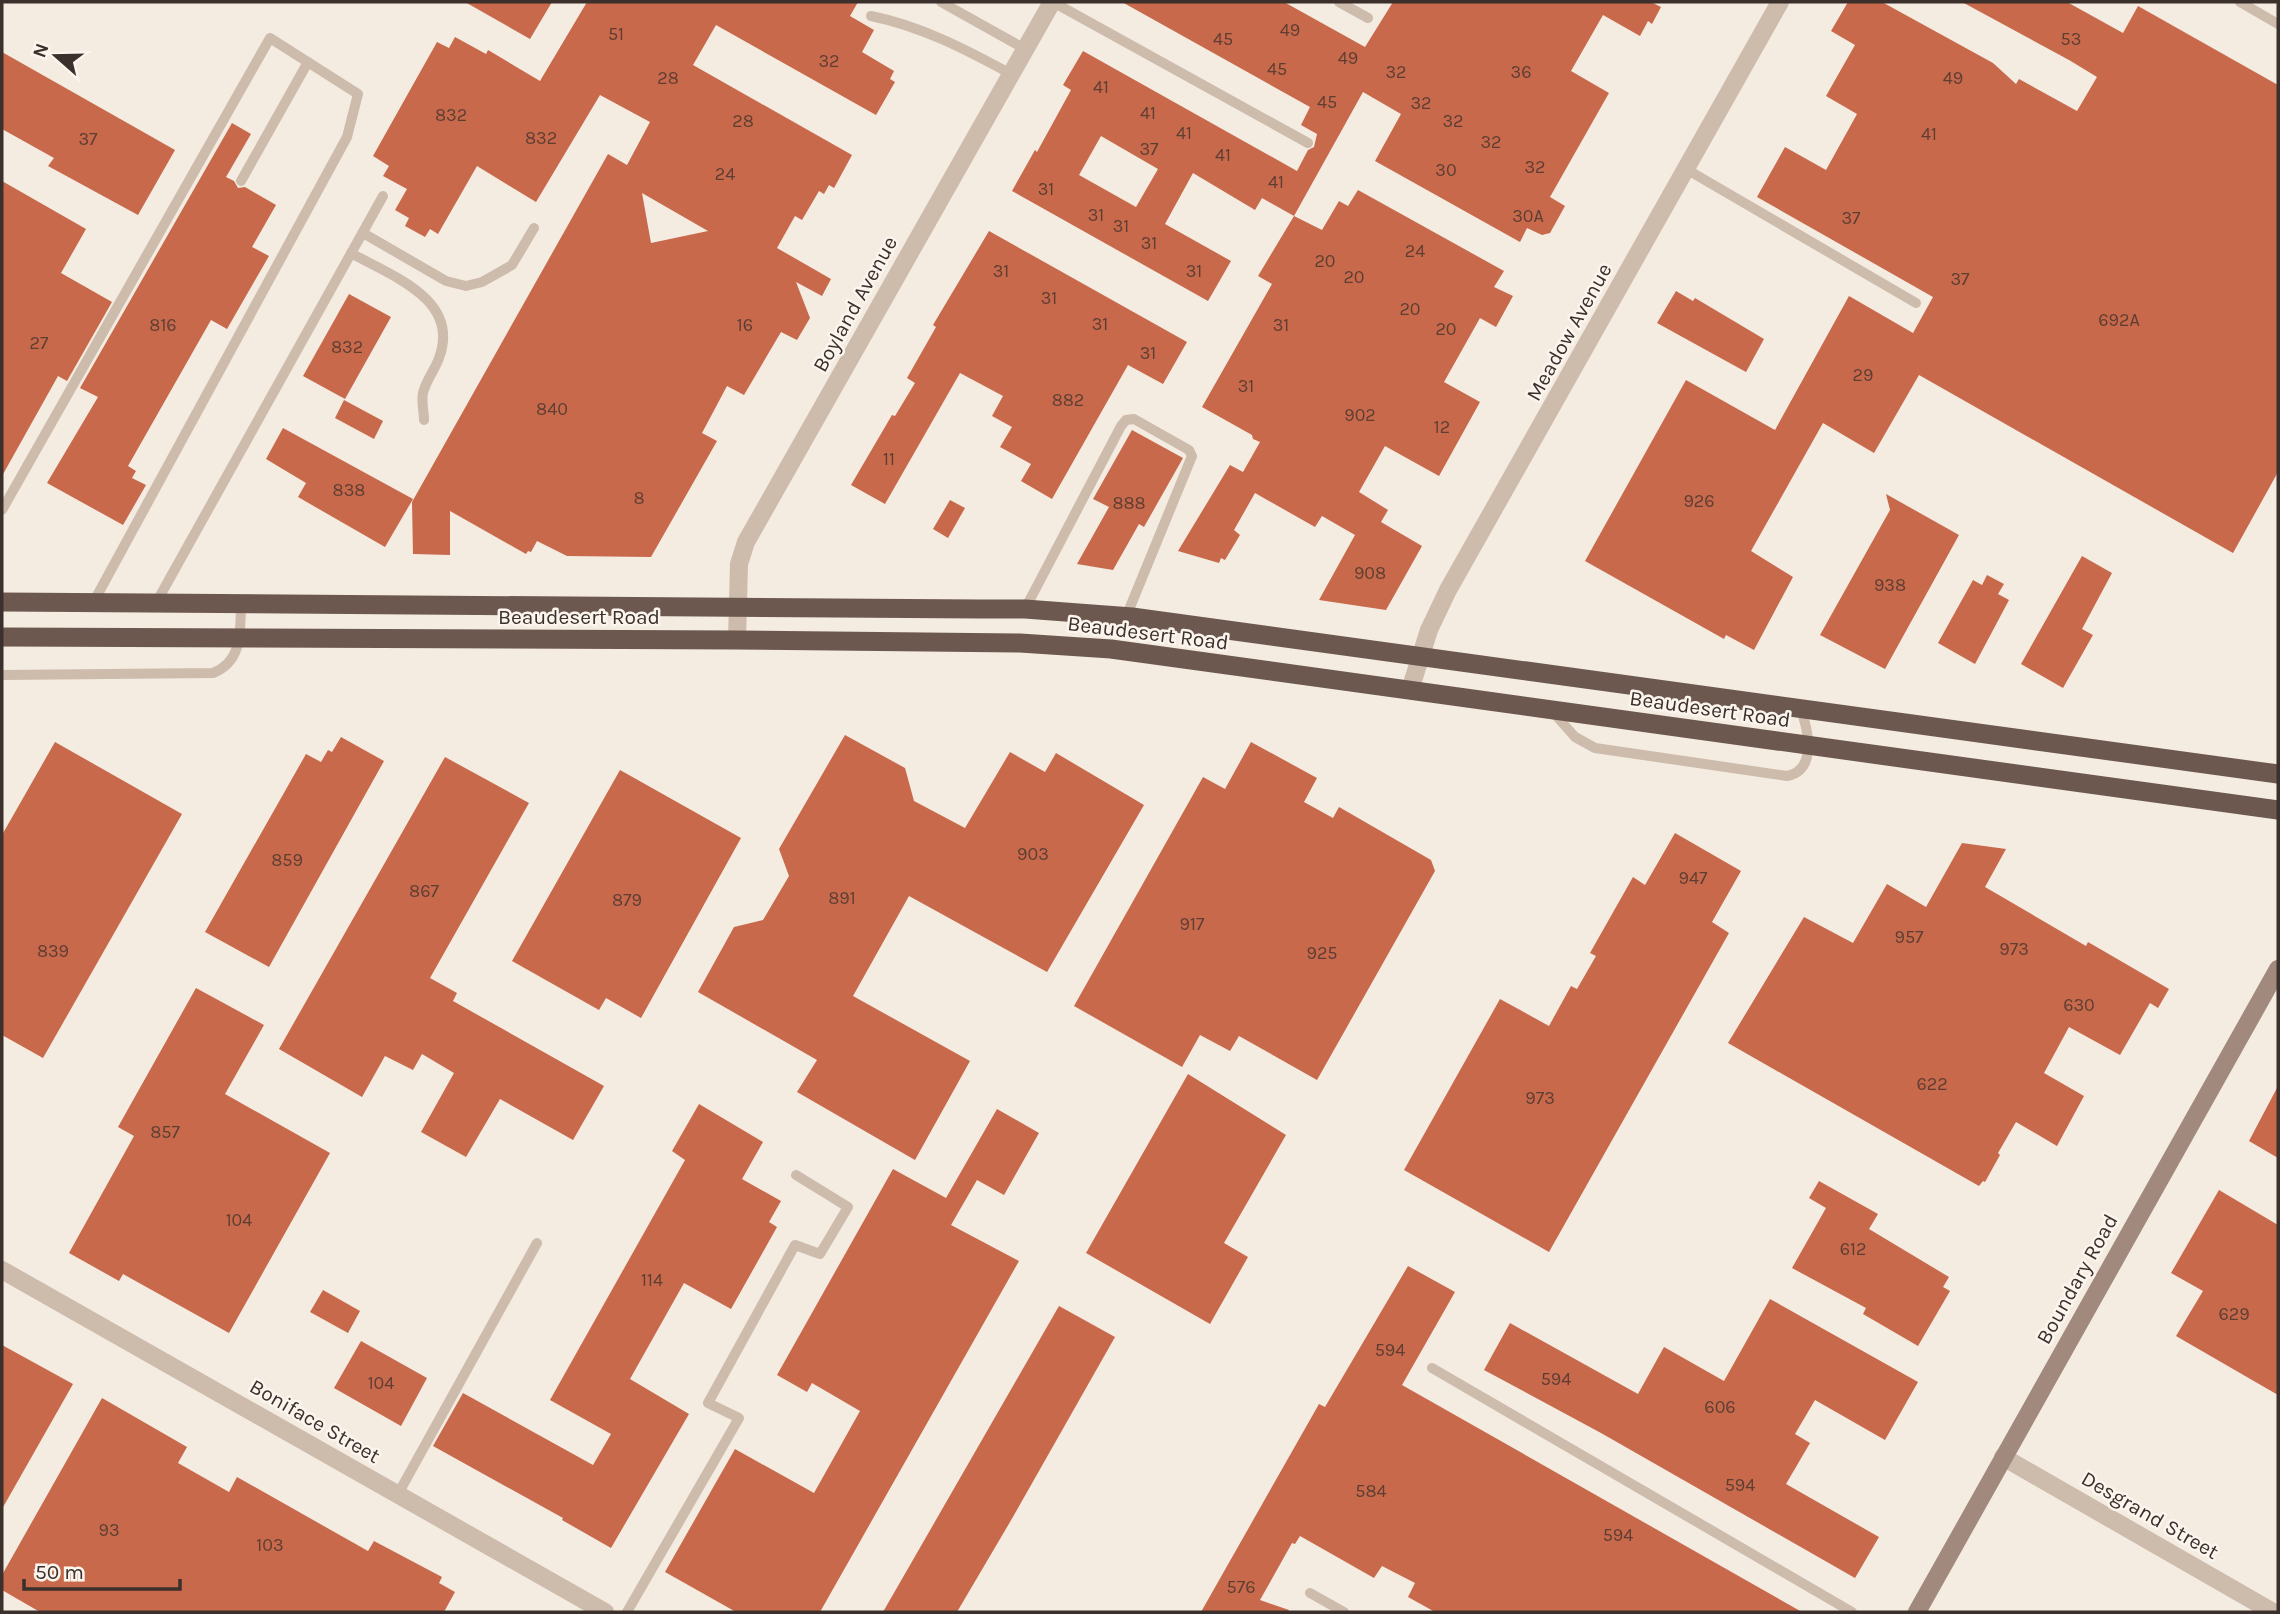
<svg xmlns="http://www.w3.org/2000/svg" width="2280" height="1614" font-family="Karla,sans-serif">
<rect width="100%" height="100%" fill="#f4ebe1"/>
<!-- building -->
<g fill="#c8694b" fill-rule="evenodd">
<polygon points="465,2 552,2 530,39"/>
<path d="M 587,2 L 858,2 L 850,16 L 874,30 L 862,52 L 894,71 L 890,79 L 895,82 L 876,115 L 716,25 L 693,65 L 852,155 L 834,188 L 829,185 L 824,194 L 819,191 L 802,220 L 795,216 L 777,248 L 831,279 L 822,296 L 796,282 L 810,318 L 797,340 L 781,332 L 744,395 L 727,386 L 702,433 L 717,441 L 651,557 L 567,556 L 537,541 L 531,552 L 528,551 L 526,554 L 450,511 L 450,555 L 413,554 L 412,502 L 608,154 L 627,165 L 650,122 L 600,95 L 536,202 L 477,166 L 438,234 L 430,229 L 425,237 L 405,226 L 409,218 L 395,210 L 407,189 L 383,176 L 389,166 L 373,156 L 437,42 L 449,48 L 455,37 L 486,54 L 488,50 L 540,81 ZM 642,193 L 708,231 L 651,243 Z"/>
<path d="M 1122,2 L 1284,2 L 1365,47 L 1393,2 L 1651,2 L 1661,7 L 1652,24 L 1648,21 L 1640,36 L 1603,15 L 1571,71 L 1609,93 L 1550,197 L 1565,206 L 1550,233 L 1542,235 L 1527,228 L 1520,242 L 1375,161 L 1401,114 L 1363,92 L 1294,216 L 1262,198 L 1255,210 L 1193,173 L 1165,224 L 1231,261 L 1208,301 L 1012,191 L 1035,150 L 1037,152 L 1071,90 L 1063,85 L 1083,51 L 1297,171 L 1308,150 L 1314,147 L 1317,134 L 1301,125 L 1310,107 ZM 1101,136 L 1158,169 L 1136,207 L 1079,175 Z"/>
<polygon points="1848,2 1882,2 1993,63 2016,84 2019,79 2077,111 2097,77 2069,60 1962,2 2067,2 2123,33 2138,6 2278,85 2278,472 2233,553 1919,375 1874,453 1823,423 1751,551 1793,577 1754,650 1726,635 1724,639 1585,561 1686,380 1775,430 1849,296 1913,333 1933,297 1757,197 1785,147 1826,170 1857,114 1826,96 1855,45 1831,31"/>
<polygon points="2,52 175,150 138,215 48,166 54,158 2,129"/>
<polygon points="232,123 251,134 226,177 234,181 238,188 245,187 276,205 252,247 269,256 227,329 211,320 128,466 136,471 132,478 146,485 123,525 47,483 98,397 80,388"/>
<polygon points="2,181 86,229 61,273 112,302 67,381 58,376 2,476"/>
<polygon points="1358,190 1504,271 1494,287 1513,296 1496,327 1480,318 1444,382 1480,402 1439,476 1385,446 1359,492 1388,510 1381,522 1422,546 1386,610 1319,600 1355,535 1322,516 1315,527 1255,493 1234,530 1240,535 1225,560 1221,558 1219,563 1178,551 1230,465 1243,472 1260,442 1253,439 1252,435 1202,407 1272,284 1258,276 1294,216 1322,230 1339,201 1348,206"/>
<polygon points="989,231 1187,342 1163,384 1128,365 1052,499 1021,481 1031,464 1000,447 1012,427 992,416 1003,396 960,373 885,504 851,485 892,415 895,416 915,383 907,378 936,327 933,325"/>
<polygon points="1676,291 1693,301 1695,298 1764,339 1746,372 1657,323"/>
<polygon points="349,294 391,317 345,399 303,376"/>
<polygon points="344,400 383,421 374,439 335,418"/>
<polygon points="283,428 413,499 385,547 298,497 306,483 266,459"/>
<polygon points="1132,430 1183,458 1144,527 1139,524 1113,570 1077,564 1109,507 1093,499"/>
<polygon points="1886,494 1959,535 1885,669 1820,635 1890,510"/>
<polygon points="950,500 965,508 948,538 933,529"/>
<polygon points="2082,556 2112,573 2082,629 2093,635 2063,688 2021,664"/>
<polygon points="1987,575 2004,584 1998,594 2009,600 1975,664 1938,643 1973,580 1982,585"/>
<polygon points="845,735 905,768 914,801 965,828 1010,752 1045,772 1056,753 1144,805 1047,972 909,896 853,996 970,1061 915,1160 797,1092 817,1060 698,992 734,927 763,920 789,876 779,849"/>
<polygon points="341,737 384,761 269,967 205,932 306,754 321,762 328,750 332,752"/>
<polygon points="55,742 182,814 43,1058 2,1035 2,835"/>
<polygon points="1251,742 1317,778 1304,802 1333,818 1339,807 1431,860 1435,871 1317,1080 1239,1036 1230,1051 1200,1035 1182,1067 1074,1006 1203,777 1225,789"/>
<polygon points="445,757 529,803 430,978 457,993 453,1001 604,1086 573,1140 500,1099 466,1157 421,1132 454,1073 422,1054 413,1070 385,1056 362,1097 279,1049"/>
<polygon points="620,770 741,838 641,1018 606,998 599,1010 512,961"/>
<polygon points="1675,833 1741,871 1712,922 1729,933 1549,1252 1404,1170 1500,999 1549,1026 1571,986 1577,989 1596,956 1590,953 1633,877 1645,885"/>
<polygon points="1962,843 2006,849 1985,887 2086,946 2088,942 2169,989 2158,1008 2150,1003 2120,1055 2069,1027 2044,1073 2084,1096 2057,1146 2016,1122 1998,1153 2000,1155 1985,1182 1983,1181 1979,1186 1728,1043 1804,917 1853,943 1887,884 1926,907"/>
<polygon points="196,988 264,1025 225,1094 330,1153 229,1333 123,1274 119,1281 69,1253 134,1136 118,1127"/>
<polygon points="1188,1074 1286,1135 1224,1243 1248,1257 1210,1324 1086,1253"/>
<polygon points="2278,1086 2278,1158 2249,1141"/>
<polygon points="699,1104 763,1142 742,1179 781,1201 769,1222 777,1227 731,1309 684,1283 630,1379 689,1414 611,1548 562,1520 563,1518 433,1446 463,1393 593,1465 611,1434 550,1400 685,1160 672,1151"/>
<polygon points="997,1109 1039,1133 1004,1195 977,1180 951,1225 1019,1261 820,1612 736,1612 665,1572 735,1449 814,1493 860,1411 812,1383 807,1392 777,1375 893,1169 946,1198"/>
<polygon points="1819,1181 1878,1214 1869,1229 1949,1277 1943,1287 1950,1291 1918,1346 1863,1314 1866,1308 1792,1268 1826,1208 1809,1198"/>
<polygon points="2219,1190 2278,1225 2278,1395 2176,1336 2203,1291 2171,1273"/>
<polygon points="1408,1266 1455,1292 1402,1385 1802,1612 1435,1612 1408,1597 1415,1583 1382,1566 1374,1578 1300,1536 1295,1544 1292,1543 1260,1600 1289,1610 1288,1612 1201,1612 1319,1404 1325,1407"/>
<polygon points="323,1290 360,1311 348,1333 310,1312"/>
<polygon points="1770,1299 1918,1382 1885,1440 1815,1400 1795,1434 1810,1443 1786,1484 1879,1537 1855,1578 1601,1433 1484,1370 1510,1323 1638,1394 1664,1347 1724,1381"/>
<polygon points="1059,1306 1115,1337 1010,1522 957,1612 883,1612"/>
<polygon points="361,1341 427,1378 401,1426 334,1388"/>
<polygon points="2,1345 73,1384 2,1509"/>
<polygon points="102,1398 187,1447 178,1463 229,1492 237,1477 368,1551 374,1541 442,1577 439,1583 455,1592 444,1612 40,1612 2,1590 2,1575"/>
</g>
<g fill="none" stroke-linecap="round" stroke-linejoin="round">
<!-- service -->
<g stroke="#cdbbac" stroke-width="10">
<polyline points="941,2 1025,49"/>
<polyline points="1053,2 1308,143"/>
<polyline points="1339,2 1368,18"/>
<polyline points="2240,2 2278,24"/>
<path d="M 871,16 C 921,26 967,50 1011,74"/>
<polyline points="1686,169 1916,303"/>
<polyline points="241,181 308,62"/>
<polyline points="363,233 446,281 466,286 482,282 512,265 534,228"/>
<path d="M 351,253 C 391,276 461,299 439,358 C 435,370 426,380 423,393 C 421,401 424,411 424,420"/>
<polyline points="2,510 270,38 358,94 347,137 93,603"/>
<polyline points="156,603 383,196"/>
<polyline points="1025,609 1121,426 1126,420 1134,419 1189,450 1192,456 1126,617"/>
<path d="M 2,675 L 213,673 C 243,661 240,631 241,604"/>
<path d="M 1552,711 L 1575,737 L 1595,748 L 1787,776 C 1818,770 1808,728 1800,708"/>
<polyline points="1432,1368 1852,1612"/>
<polyline points="398,1494 537,1243"/>
<polyline points="1310,1593 1344,1612"/>
<polyline points="627,1612 739,1418 708,1403 795,1245 820,1254 848,1207 796,1175"/>
</g>
<!-- minor -->
<g stroke="#cdbbac" stroke-width="18">
<polyline points="737,640 739,564 746,542 1052,2"/>
<polyline points="1410,690 1429,630 1448,590 1780,2"/>
<polyline points="2,1270 605,1612"/>
<polyline points="2003,1457 2273,1612"/>
</g>
<!-- secondary -->
<polyline stroke="#a18a7d" stroke-width="18" points="1917,1612 2278,969"/>
<!-- trunk -->
<g stroke="#6c584f" stroke-width="19">
<polyline points="2,602 980,609 1025,609 1132,617 2278,774"/>
<polyline points="2,637 737,640 1020,643 1111,649 2278,810"/>
</g>
</g>
<g text-anchor="middle" dominant-baseline="central" stroke-width="5" stroke-linejoin="round" paint-order="stroke">
<!-- number labels -->
<g font-size="18" fill="#5e3e33">
<text x="1290" y="30">49</text>
<text x="616" y="34">51</text>
<text x="1223" y="39">45</text>
<text x="2071" y="39">53</text>
<text x="1348" y="58">49</text>
<text x="829" y="61">32</text>
<text x="1277" y="69">45</text>
<text x="1396" y="72">32</text>
<text x="1521" y="72">36</text>
<text x="668" y="78">28</text>
<text x="1953" y="78">49</text>
<text x="1101" y="87">41</text>
<text x="1327" y="102">45</text>
<text x="1421" y="103">32</text>
<text x="1148" y="113">41</text>
<text x="451" y="115">832</text>
<text x="743" y="121">28</text>
<text x="1453" y="121">32</text>
<text x="1184" y="133">41</text>
<text x="1929" y="134">41</text>
<text x="541" y="138">832</text>
<text x="88" y="139">37</text>
<text x="1491" y="142">32</text>
<text x="1149" y="149">37</text>
<text x="1223" y="155">41</text>
<text x="1535" y="167">32</text>
<text x="1446" y="170">30</text>
<text x="725" y="174">24</text>
<text x="1276" y="182">41</text>
<text x="1046" y="189">31</text>
<text x="1096" y="215">31</text>
<text x="1528" y="216">30A</text>
<text x="1851" y="218">37</text>
<text x="1121" y="226">31</text>
<text x="1149" y="243">31</text>
<text x="1415" y="251">24</text>
<text x="1325" y="261">20</text>
<text x="1001" y="271">31</text>
<text x="1194" y="271">31</text>
<text x="1354" y="277">20</text>
<text x="1960" y="279">37</text>
<text x="1049" y="298">31</text>
<text x="1410" y="309">20</text>
<text x="2119" y="320">692A</text>
<text x="1100" y="324">31</text>
<text x="163" y="325">816</text>
<text x="745" y="325">16</text>
<text x="1281" y="325">31</text>
<text x="1446" y="329">20</text>
<text x="39" y="343">27</text>
<text x="347" y="347">832</text>
<text x="1148" y="353">31</text>
<text x="1863" y="375">29</text>
<text x="1246" y="386">31</text>
<text x="1068" y="400">882</text>
<text x="552" y="409">840</text>
<text x="1360" y="415">902</text>
<text x="1442" y="427">12</text>
<text x="889" y="459">11</text>
<text x="349" y="490">838</text>
<text x="639" y="498">8</text>
<text x="1699" y="501">926</text>
<text x="1129" y="503">888</text>
<text x="1370" y="573">908</text>
<text x="1890" y="585">938</text>
<text x="1033" y="854">903</text>
<text x="287" y="860">859</text>
<text x="1693" y="878">947</text>
<text x="424" y="891">867</text>
<text x="842" y="898">891</text>
<text x="627" y="900">879</text>
<text x="1192" y="924">917</text>
<text x="1909" y="937">957</text>
<text x="2014" y="949">973</text>
<text x="53" y="951">839</text>
<text x="1322" y="953">925</text>
<text x="2079" y="1005">630</text>
<text x="1932" y="1084">622</text>
<text x="1540" y="1098">973</text>
<text x="165" y="1132">857</text>
<text x="239" y="1220">104</text>
<text x="1853" y="1249">612</text>
<text x="652" y="1280">114</text>
<text x="2234" y="1314">629</text>
<text x="1390" y="1350">594</text>
<text x="1556" y="1379">594</text>
<text x="381" y="1383">104</text>
<text x="1720" y="1407">606</text>
<text x="1740" y="1485">594</text>
<text x="1371" y="1491">584</text>
<text x="109" y="1530">93</text>
<text x="1618" y="1535">594</text>
<text x="270" y="1545">103</text>
<text x="1241" y="1587">576</text>
</g>
<!-- street labels -->
<g font-size="21" fill="#3b302b" stroke="#fbf5ee">
<text transform="translate(855 304) rotate(-61)">Boyland Avenue</text>
<text transform="translate(1569 332) rotate(-61)">Meadow Avenue</text>
<text x="579" y="617">Beaudesert Road</text>
<text transform="translate(1148 633) rotate(7)">Beaudesert Road</text>
<text transform="translate(1710 709) rotate(8)">Beaudesert Road</text>
<text transform="translate(2077 1279) rotate(-61)">Boundary Road</text>
<text transform="translate(315 1421) rotate(30)">Boniface Street</text>
<text transform="translate(2150 1515) rotate(30)">Desgrand Street</text>
</g>
</g>
<!-- border -->
<rect width="2280" height="1614" fill="none" stroke="#3b302b" stroke-width="7"/>
<!-- north arrow -->
<g transform="translate(56 56) rotate(290)" stroke="#fbf5ee" stroke-width="5" paint-order="stroke">
<path d="M0-5L12 26L0 18L-12 26Z" fill="#3b302b"/>
<text y="-10" font-size="19" font-weight="bold" text-anchor="middle" fill="#3b302b">N</text>
</g>
<!-- scale -->
<path d="M24 1579v10h156v-10" fill="none" stroke="#3b302b" stroke-width="3.5"/>
<text x="35" y="1579" font-size="21" fill="#3b302b" stroke="#fbf5ee" stroke-width="5" paint-order="stroke">50 m</text>
</svg>
